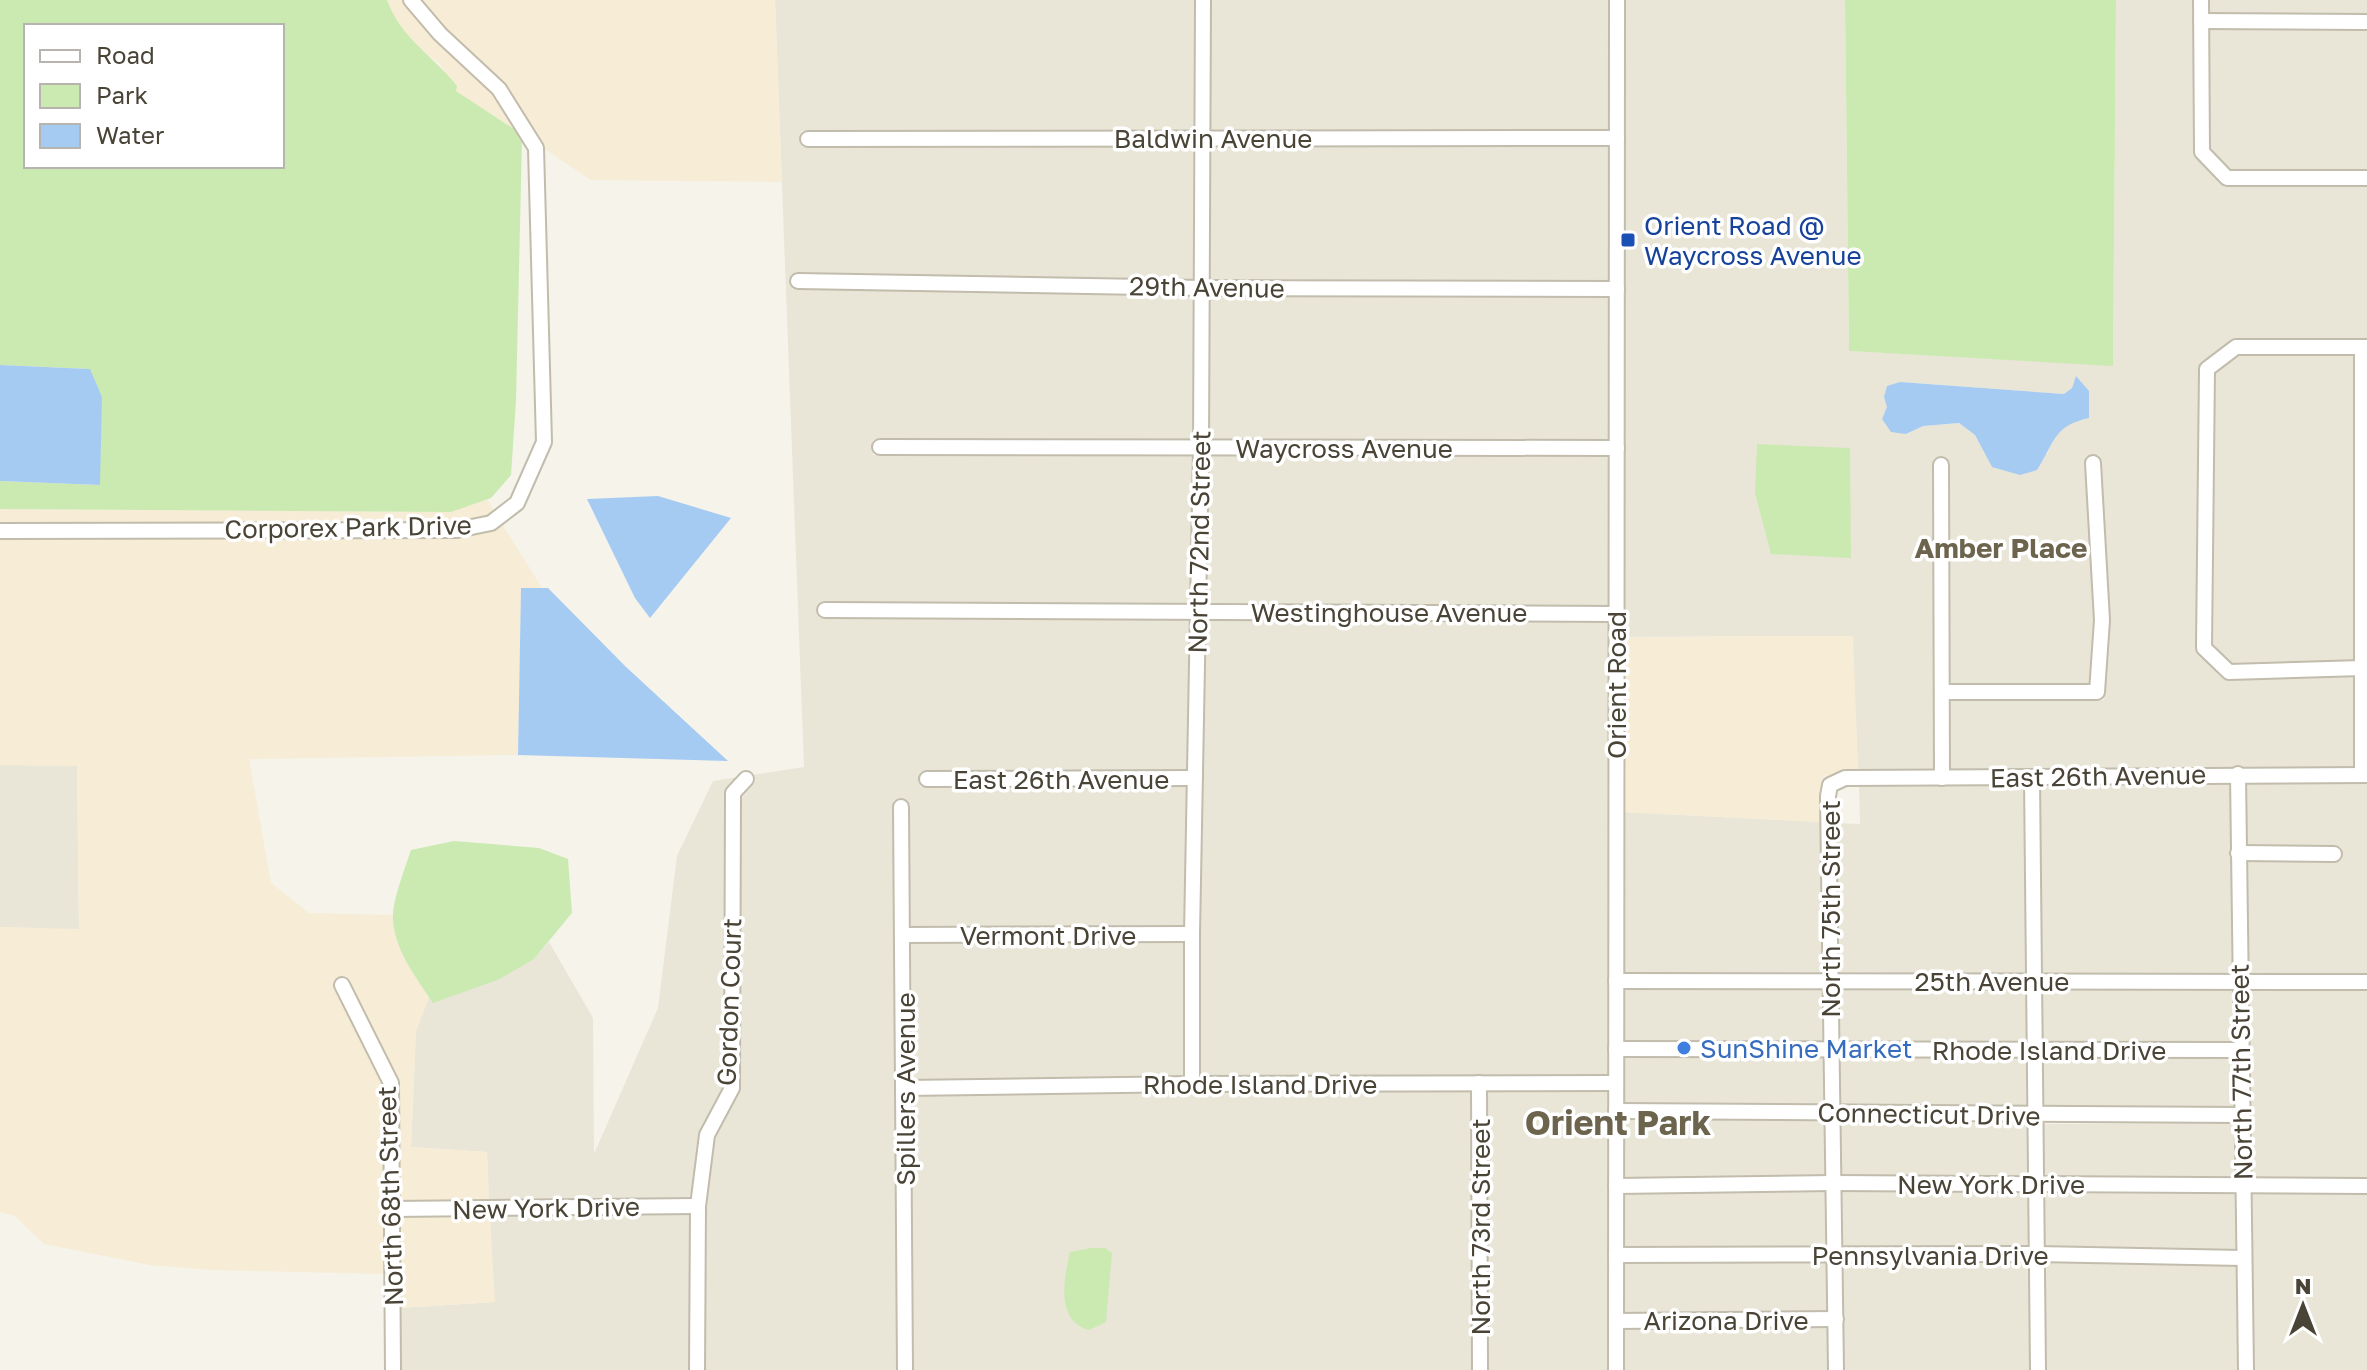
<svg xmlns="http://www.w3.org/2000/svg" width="2367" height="1370" font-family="'Golos Text',sans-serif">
<rect width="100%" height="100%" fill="#f5f3ea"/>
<!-- residential -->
<g fill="#e9e6d8" fill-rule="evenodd">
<polygon points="775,0 1196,0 1196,130 801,131 802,147 1196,146 1196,280 791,274 792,289 1196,295 1194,440 873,440 873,455 1194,456 1191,603 818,603 819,618 1191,618 1188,771 920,772 920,787 1188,786 1185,926 911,927 908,800 894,800 898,1370 704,1370 705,1207 714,1138 739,1088 740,797 756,780 753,775 804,767"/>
<rect x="1210" y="0" width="400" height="130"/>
<path d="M 1624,0 L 1845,0 L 1849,351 L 2113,365 L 2116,0 L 2194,0 L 2195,152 L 2197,158 L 2228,186 L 2367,186 L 2367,339 L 2236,340 L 2203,363 L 2200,369 L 2197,648 L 2200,654 L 2229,680 L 2355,676 L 2355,767 L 1949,770 L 1949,700 L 2104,700 L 2109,619 L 2099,455 L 2086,456 L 2095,620 L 2091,684 L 1949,685 L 1948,458 L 1934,458 L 1935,770 L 1858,770 L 1852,636 L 1623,637 ZM 2076,377 L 2089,418 L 2073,422 L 2055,435 L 2047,454 L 1992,467 L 1975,435 L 1959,423 L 1923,426 L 1906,434 L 1882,419 L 1900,382 L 2064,394 L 2072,388 Z"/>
<polygon points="2208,0 2367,0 2367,14 2208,13"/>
<polygon points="2208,29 2367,30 2367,171 2230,170 2209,148"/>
<polygon points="1210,146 1610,146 1610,281 1210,280"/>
<polygon points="1210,296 1610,297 1610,440 1208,440"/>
<polygon points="2239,355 2355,355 2355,660 2231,664 2211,644 2214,374"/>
<polygon points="1610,455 1609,606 1205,603 1208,456"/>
<polygon points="1205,618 1609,621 1609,1076 1199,1076 1199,934"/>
<polygon points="0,765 77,766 79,930 0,927"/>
<polygon points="738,777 726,793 725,1086 702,1131 692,1198 489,1200 487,1152 411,1147 416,1031 429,997 433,1002 534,959 549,942 593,1018 594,1154 658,1008 677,856 713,781"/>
<polygon points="2231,782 2233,974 2043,974 2039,786"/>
<polygon points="2245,782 2367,783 2367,974 2247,974 2245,861 2340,862 2341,847 2245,845"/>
<polygon points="1859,786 2025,786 2029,974 1837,972 1835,823 1860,824"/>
<polygon points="1623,812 1821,822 1823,972 1623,973"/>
<polygon points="1185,942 1185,1076 912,1080 911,943"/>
<polygon points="1623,988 1824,988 1823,1041 1623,1041"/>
<polygon points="1838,988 2029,990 2029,1042 1837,1041"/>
<polygon points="2043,990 2234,990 2235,1042 2043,1042"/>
<polygon points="2248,990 2367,990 2367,1178 2249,1178"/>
<polygon points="1623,1057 1823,1057 1824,1105 1623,1103"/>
<polygon points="1837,1057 2029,1058 2030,1108 1838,1105"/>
<polygon points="2043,1058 2235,1058 2235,1107 2044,1108"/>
<polygon points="1472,1091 1473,1370 912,1370 912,1096"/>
<polygon points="1486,1091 1609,1091 1609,1370 1487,1370"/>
<polygon points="1623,1119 1825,1121 1826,1176 1623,1178"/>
<polygon points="1839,1121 2030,1124 2030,1176 1840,1176"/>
<polygon points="2235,1123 2235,1178 2044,1177 2044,1124"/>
<polygon points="1826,1191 1828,1246 1623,1247 1623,1194"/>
<polygon points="1840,1191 2030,1192 2030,1247 1842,1246"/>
<polygon points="2044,1193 2235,1194 2236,1250 2044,1247"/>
<polygon points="2249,1194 2367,1194 2367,1370 2253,1370"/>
<polygon points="691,1214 690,1370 401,1370 400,1308 494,1302 490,1216"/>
<polygon points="1828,1262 1829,1311 1623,1313 1623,1263"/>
<polygon points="1842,1262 2030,1262 2031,1370 1843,1370"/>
<polygon points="2044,1262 2236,1266 2239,1370 2045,1370"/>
<polygon points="1829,1327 1829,1370 1623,1370 1623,1329"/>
</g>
<!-- commercial -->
<g fill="#f7ecd5">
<polygon points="387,0 401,0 436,40 494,95 517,131 456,91 440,64 413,44 392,16"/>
<polygon points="421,0 775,0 782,182 591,180 543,148 504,83 445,28"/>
<polygon points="487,499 494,511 488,516 457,522 0,523 0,509 450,512"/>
<polygon points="502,524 542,588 521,589 518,755 249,759 271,883 309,913 394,915 397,941 415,977 429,997 416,1031 411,1147 487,1152 489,1200 400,1201 398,1083 344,975 332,983 384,1085 386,1274 211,1270 150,1265 44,1244 15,1216 0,1212 0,927 79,929 77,766 0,765 0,539 457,537 492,531"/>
<polygon points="1853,636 1858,770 1845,770 1829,776 1825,775 1821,780 1821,822 1623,812 1623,637"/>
<polygon points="490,1216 495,1302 400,1308 400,1217"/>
</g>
<!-- green -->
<g fill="#cbeab2" fill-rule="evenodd">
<path d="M 0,0 L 387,0 C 401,39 433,55 457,86 L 456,91 L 517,131 L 522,140 L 516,401 L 511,475 L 491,498 L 451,512 L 0,509 L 0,481 L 100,485 L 90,369 L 0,365 ZM 26,26 L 282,26 L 282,166 L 26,166 Z"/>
<polygon points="1845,0 2116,0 2113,366 1849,351"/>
<polygon points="1757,444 1850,448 1851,558 1771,554 1755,493"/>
<path d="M 454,841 L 539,848 L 568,859 L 572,913 L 534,959 L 500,979 L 433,1003 C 414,975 387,940 394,905 C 398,886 405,868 411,850 Z"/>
<path d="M 1091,1248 L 1105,1248 L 1112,1253 L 1106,1322 L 1089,1330 C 1055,1321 1064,1279 1070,1252 Z"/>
</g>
<!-- water -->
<g fill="#a5cbf3">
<polygon points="0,365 90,369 102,397 100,485 0,481"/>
<path d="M 2076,376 L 2089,391 L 2089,418 C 2053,426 2055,442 2037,470 L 2020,475 L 1992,467 L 1975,435 L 1959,423 L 1923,426 L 1906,434 L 1891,432 L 1882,419 L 1887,407 L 1884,397 L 1887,386 L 1900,382 L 2064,394 L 2072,388 Z"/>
<polygon points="658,496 731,518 650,618 635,598 587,499"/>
<polygon points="521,588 548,588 625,666 728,761 518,755"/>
</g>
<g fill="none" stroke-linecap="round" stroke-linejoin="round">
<defs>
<g id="minor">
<polyline points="2201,0 2202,152 2227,178 2367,178"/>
<polyline points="2201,21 2367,22"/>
<polyline points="808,139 1617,138"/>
<polyline points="798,281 1203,288 1617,289"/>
<polyline points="2362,347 2362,775"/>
<polyline points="880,447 1617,448"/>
<polyline points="1941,465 1942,778"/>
<polyline points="0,531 457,530 491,523 517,503 544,442 536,148 499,89 440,34 411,0"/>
<polyline points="825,610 1616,614"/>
<polyline points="2362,668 2229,672 2204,648 2207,369 2236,347 2367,347"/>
<polyline points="1942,692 2097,692 2102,620 2093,463"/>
<polyline points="2238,774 2246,1370"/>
<polyline points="2032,778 2038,1370"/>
<polyline points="927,779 1195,778"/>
<polyline points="901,807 905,1370"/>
<polyline points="2238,853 2334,854"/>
<polyline points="904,935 1192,934"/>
<polyline points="1616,981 2367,982"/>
<polyline points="342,985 391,1083 393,1370"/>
<polyline points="1616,1049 2242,1050"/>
<polyline points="1479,1083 1480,1370"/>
<polyline points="1192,1084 1192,934 1201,448 1203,0"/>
<polyline points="905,1088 1192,1084 1616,1083"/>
<polyline points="1616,1111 2242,1115"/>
<polyline points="1616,1186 1833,1183 2367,1186"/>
<polyline points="393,1209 698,1206"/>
<polyline points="1616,1255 2037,1254 2243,1258"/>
<polyline points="1616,1321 1836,1319"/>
<polyline points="697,1370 698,1206 707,1135 732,1088 733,793 746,779"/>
<polyline points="1616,1370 1617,0"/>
<polyline points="1836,1370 1828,796 1830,785 1845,778 2367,775"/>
</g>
</defs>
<!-- minor casing -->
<use href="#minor" stroke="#c1bcac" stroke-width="18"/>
<!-- minor -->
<use href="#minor" stroke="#fff" stroke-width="14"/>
</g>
<!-- markers -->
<rect fill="#1a4fb4" stroke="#fff" stroke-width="3" x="1620" y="232" width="16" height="16" rx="4"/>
<circle fill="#3f7fe0" stroke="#fff" stroke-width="3" cx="1684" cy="1048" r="8"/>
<g text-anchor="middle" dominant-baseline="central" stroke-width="7" stroke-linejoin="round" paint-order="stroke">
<!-- street labels -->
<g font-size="26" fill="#4a4437" stroke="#fff">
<text x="1213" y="138">Baldwin Avenue</text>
<text transform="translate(1207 287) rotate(1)">29th Avenue</text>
<text x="1344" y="448">Waycross Avenue</text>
<text transform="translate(348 527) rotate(-1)">Corporex Park Drive</text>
<text transform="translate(1199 542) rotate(-89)">North 72nd Street</text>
<text x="1389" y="612">Westinghouse Avenue</text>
<text transform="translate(1616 685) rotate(-90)">Orient Road</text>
<text transform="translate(2098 776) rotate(-1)">East 26th Avenue</text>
<text x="1061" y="779">East 26th Avenue</text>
<text transform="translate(1830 909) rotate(-90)">North 75th Street</text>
<text x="1048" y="935">Vermont Drive</text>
<text x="1992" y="981">25th Avenue</text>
<text transform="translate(729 1002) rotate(-88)">Gordon Court</text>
<text x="2049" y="1050">Rhode Island Drive</text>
<text transform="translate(2241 1072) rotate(-91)">North 77th Street</text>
<text x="1260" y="1084">Rhode Island Drive</text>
<text transform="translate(905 1089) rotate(-90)">Spillers Avenue</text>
<text transform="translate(1929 1114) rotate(1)">Connecticut Drive</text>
<text x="1991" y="1184">New York Drive</text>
<text transform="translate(390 1196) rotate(-92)">North 68th Street</text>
<text transform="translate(546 1208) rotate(-1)">New York Drive</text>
<text transform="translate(1480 1227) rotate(-90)">North 73rd Street</text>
<text x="1930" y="1255">Pennsylvania Drive</text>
<text x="1726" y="1320">Arizona Drive</text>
</g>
<!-- transit labels -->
<g font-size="26" fill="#164399" stroke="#fff" text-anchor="start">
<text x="1644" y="225">Orient Road @<tspan x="1644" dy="30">Waycross Avenue</tspan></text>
</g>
<!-- shop labels -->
<g font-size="26" fill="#366cbe" stroke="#fff" text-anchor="start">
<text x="1700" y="1048">SunShine Market</text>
</g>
<!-- neighbourhood labels -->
<g font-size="28" font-weight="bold" fill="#6d644e" stroke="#fff">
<text x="2001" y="547">Amber Place</text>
</g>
<!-- district labels -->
<g font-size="34" font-weight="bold" fill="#6d644e" stroke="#fff">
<text x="1618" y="1122">Orient Park</text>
</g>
</g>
<!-- legend -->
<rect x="24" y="24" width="260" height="144" fill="#ffffff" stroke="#b7b4af" stroke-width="2"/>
<rect x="40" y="50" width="40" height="12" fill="#ffffff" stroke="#b7b4af" stroke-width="2"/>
<text x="96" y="64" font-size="24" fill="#4a4437">Road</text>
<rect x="40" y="84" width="40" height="24" fill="#cbeab2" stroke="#b7b4af" stroke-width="2"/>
<text x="96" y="104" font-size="24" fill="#4a4437">Park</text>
<rect x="40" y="124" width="40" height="24" fill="#a5cbf3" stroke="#b7b4af" stroke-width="2"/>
<text x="96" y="144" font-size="24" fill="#4a4437">Water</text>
<!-- north arrow -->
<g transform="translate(2303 1306)" stroke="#ffffff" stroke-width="6" paint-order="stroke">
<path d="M0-6L14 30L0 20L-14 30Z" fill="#4a4437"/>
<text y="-12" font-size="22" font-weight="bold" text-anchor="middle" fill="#4a4437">N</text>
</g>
</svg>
